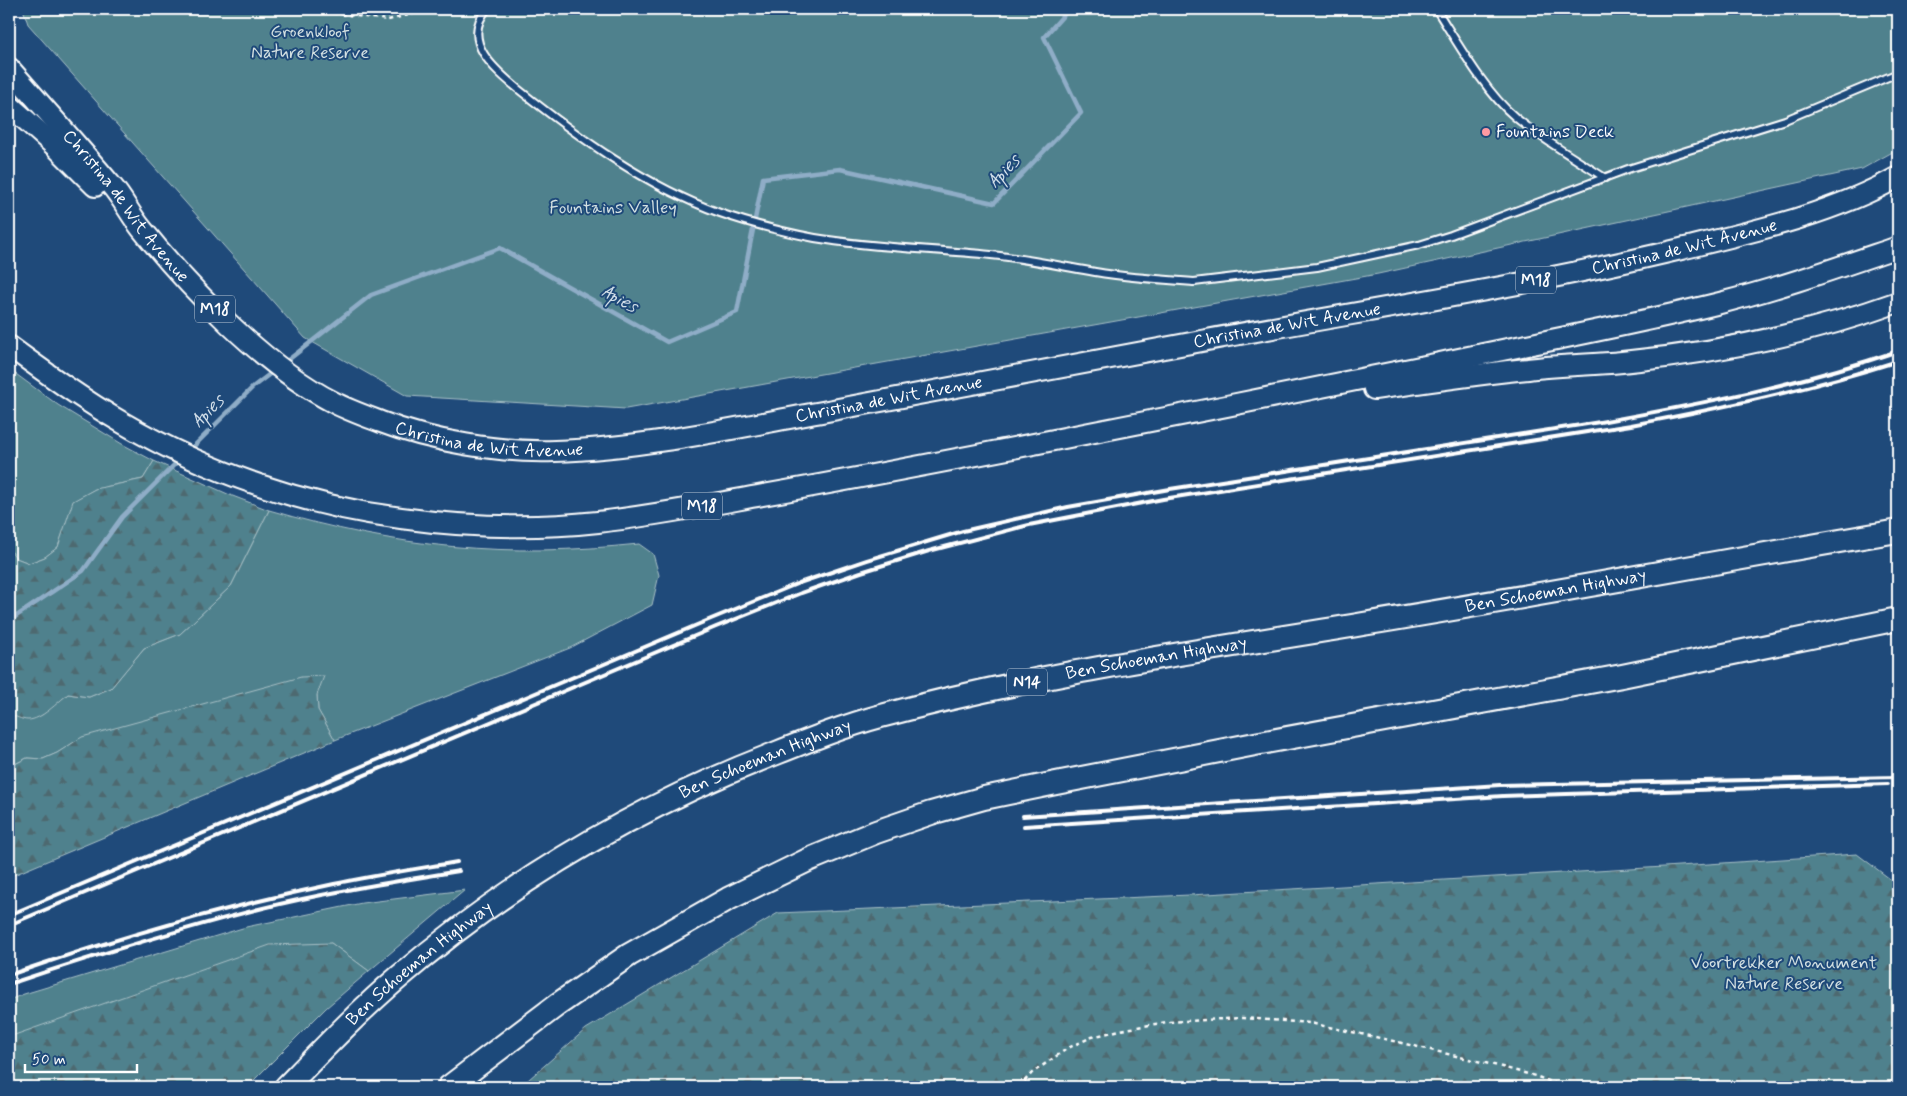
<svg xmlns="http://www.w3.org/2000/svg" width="1907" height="1096" font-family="Mynerve,sans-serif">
<defs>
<pattern id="forest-firs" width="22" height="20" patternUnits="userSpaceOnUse" patternTransform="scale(1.25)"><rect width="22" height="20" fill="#50818d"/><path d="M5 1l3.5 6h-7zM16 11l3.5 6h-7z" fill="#4e6970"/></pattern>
</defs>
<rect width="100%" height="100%" fill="#1f4a7a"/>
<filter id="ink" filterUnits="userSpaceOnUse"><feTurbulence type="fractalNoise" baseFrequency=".02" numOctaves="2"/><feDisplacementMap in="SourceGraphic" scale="10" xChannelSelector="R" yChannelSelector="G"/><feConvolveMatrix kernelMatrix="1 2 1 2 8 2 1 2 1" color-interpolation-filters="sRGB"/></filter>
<g filter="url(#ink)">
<!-- green -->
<g fill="#50818d" stroke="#a8c0c6">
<polygon points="23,9 1898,9 1898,149 1862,169 1378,274 626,409 407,396 305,338 28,24"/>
<polygon points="9,369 58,405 122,444 154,461 143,479 95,489 74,501 58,547 45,557 29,563 16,558 9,548"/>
<path d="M 269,510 C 398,548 505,558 639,544 L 653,554 L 659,575 L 652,605 L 570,648 L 335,740 L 318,710 L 317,695 L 83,737 L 57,753 L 43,759 L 27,758 L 9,767 L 9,717 L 42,715 L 68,694 L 89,697 L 111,688 L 144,648 L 180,634 L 231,586 Z"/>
<polygon points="465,890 369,971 331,943 9,1037 9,1000 24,994 246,927 362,903"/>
</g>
<!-- forest -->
<g fill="url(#forest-firs)" stroke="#a8c0c6">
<path d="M 154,461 L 230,495 L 269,510 L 231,586 L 180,634 L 144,648 L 111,688 L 89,697 L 68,694 C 58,702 41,720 28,720 C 20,720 17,715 9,717 L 9,548 L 16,558 L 29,563 L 45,557 L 58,547 L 73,501 L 95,489 L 143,479 Z"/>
<polygon points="324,676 317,695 318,710 335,740 9,877 9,767 27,758 43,759 57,753 82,737 301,677"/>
<polygon points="1857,854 1898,885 1898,1087 520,1087 586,1029 778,913 1190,895 1664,867"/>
<polygon points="331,943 369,971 326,1008 247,1087 9,1087 9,1037 270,945"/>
</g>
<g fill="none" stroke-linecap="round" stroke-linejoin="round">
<!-- stream -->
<g stroke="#8fadc7" stroke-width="4.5">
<polyline points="283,364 371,295 500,248 667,342 737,312 763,178 840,169 994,203 1081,113 1044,37 1069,9"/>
<polyline points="189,451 254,386 275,370"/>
<polyline points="9,621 83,571 122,517 180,459"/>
</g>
<defs>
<g id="lane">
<path d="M 487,9 C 460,41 495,70 518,89 C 579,138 646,186 720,213 C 751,224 784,232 815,238 C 873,248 933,249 991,255 C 1031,259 1069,268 1108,274 C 1137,278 1166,280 1194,282 L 1317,267 L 1419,245 L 1451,235 L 1628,169 L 1785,120 L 1898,73"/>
<path d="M 1436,9 C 1457,42 1485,92 1515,117 C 1541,139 1576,159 1605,178"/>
</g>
<g id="primary">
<path id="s1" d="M 9,68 C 43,107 78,146 111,185 C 123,199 130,214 141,228 C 189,288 265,367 333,402 C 348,410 365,416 381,422 C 430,441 501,453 555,451 C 644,448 734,428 822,412 C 945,389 1068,366 1191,343 C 1354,312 1519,288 1681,249 C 1755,231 1832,214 1898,177"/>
<polyline points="9,105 56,147 95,186"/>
<path d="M 9,346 C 46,373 83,400 123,423 C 207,472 305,506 401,518 C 465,527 533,529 598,522 C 653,516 708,505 763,495 C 860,478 957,459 1054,440 C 1183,415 1311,389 1440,363 C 1534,343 1627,326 1720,303 C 1780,288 1839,267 1898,247"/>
<path d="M 1374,389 C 1425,382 1476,374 1528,369 C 1559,365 1591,365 1622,362 C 1716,353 1809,334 1898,302"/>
</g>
<g id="highway">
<path id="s2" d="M 286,1087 C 322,1050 359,1011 399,977 C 510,882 637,807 774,754 C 809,740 844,726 881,716 C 1039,673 1202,651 1363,624 C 1542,595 1720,561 1898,531"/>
<polyline points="449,1087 557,1005 629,955 728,899 808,860 876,832 931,813 984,798 1056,783 1255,744 1622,676 1898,619"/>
</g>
</defs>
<!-- lane casing -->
<use href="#lane" stroke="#fff" stroke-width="10"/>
<!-- primary casing -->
<use href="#primary" stroke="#fff" stroke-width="24"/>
<!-- highway casing -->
<use href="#highway" stroke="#fff" stroke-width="26"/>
<!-- path -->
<g stroke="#fff" stroke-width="2.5" stroke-dasharray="4 4" stroke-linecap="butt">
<polyline points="301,9 388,20 433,9"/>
<polyline points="1019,1087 1032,1073 1068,1048 1092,1037 1120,1030 1167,1022 1243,1018 1310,1023 1389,1040 1498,1066 1535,1076 1565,1087"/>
</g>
<!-- lane -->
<use href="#lane" stroke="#1f4a7a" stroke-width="6"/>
<!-- primary -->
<use href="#primary" stroke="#1f4a7a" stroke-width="20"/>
<!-- highway -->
<use href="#highway" stroke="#1f4a7a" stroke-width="22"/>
<!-- rail -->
<g stroke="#fff" stroke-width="4">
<polyline points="1023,816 1500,785 1898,777"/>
<polyline points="1024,826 1503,796 1888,784"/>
<path d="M 9,915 L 711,619 L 799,583 L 867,560 L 963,531 L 1068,507 L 1170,489 L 1600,422 C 1701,404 1801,384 1898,351"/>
<path d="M 9,925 L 716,627 L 801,593 L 861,572 L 929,551 L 1029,525 L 1163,499 L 1631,425 C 1721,408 1811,389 1898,361"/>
<path d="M 9,975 C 115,938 224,907 334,884 C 375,875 416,869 457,862"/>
<path d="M 9,984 C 93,956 177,930 263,908 C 327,892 394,882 459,871"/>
</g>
</g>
</g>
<!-- markers -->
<circle fill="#ff9aa2" stroke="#1f4a7a" stroke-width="2" cx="1486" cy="132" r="5"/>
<g text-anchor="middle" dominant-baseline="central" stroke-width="4" stroke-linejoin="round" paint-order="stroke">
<!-- shield labels -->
<g fill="#1f4a7a" stroke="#bcc9d7" stroke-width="1">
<rect x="1516" y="266.5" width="40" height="27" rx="4"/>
<rect x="195" y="295.5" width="40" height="27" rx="4"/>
<rect x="682" y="492.5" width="40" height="27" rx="4"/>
<rect x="1007" y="668.5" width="40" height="27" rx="4"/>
</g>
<g font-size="16" font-weight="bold" fill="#fff">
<text x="1536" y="280">M18</text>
<text x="215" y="309">M18</text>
<text x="702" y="506">M18</text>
<text x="1027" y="682">N14</text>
</g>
<!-- park labels -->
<g font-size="18" fill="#d3e0e2" stroke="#1f4a7a">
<text x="310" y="32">Groenkloof<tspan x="310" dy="21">Nature Reserve</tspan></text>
<text x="613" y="208">Fountains Valley</text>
<text x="1784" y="963">Voortrekker Monument<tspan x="1784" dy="21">Nature Reserve</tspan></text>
</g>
<!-- poi labels -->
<g font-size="18" fill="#fff" stroke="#1f4a7a" text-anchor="start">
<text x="1496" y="132">Fountains Deck</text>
</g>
<!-- street labels -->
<g font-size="18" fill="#fff" stroke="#1f4a7a">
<text stroke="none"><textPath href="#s1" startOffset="181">Christina de Wit Avenue</textPath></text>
<text stroke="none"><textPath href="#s1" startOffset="1846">Christina de Wit Avenue</textPath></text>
<text stroke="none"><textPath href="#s1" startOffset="1441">Christina de Wit Avenue</textPath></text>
<text stroke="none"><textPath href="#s1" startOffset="1036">Christina de Wit Avenue</textPath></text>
<text stroke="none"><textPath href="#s1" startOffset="631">Christina de Wit Avenue</textPath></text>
<text stroke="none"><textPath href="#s2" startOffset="1396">Ben Schoeman Highway</textPath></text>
<text stroke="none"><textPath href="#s2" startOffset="991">Ben Schoeman Highway</textPath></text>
<text stroke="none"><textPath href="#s2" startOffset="586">Ben Schoeman Highway</textPath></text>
<text stroke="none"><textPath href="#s2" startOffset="182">Ben Schoeman Highway</textPath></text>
</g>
<!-- water labels -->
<g font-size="19" font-style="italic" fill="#d0dde8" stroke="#1f4a7a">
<text transform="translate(1004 171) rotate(-46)">Apies</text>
<text transform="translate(620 299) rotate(29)">Apies</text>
<text transform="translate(208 411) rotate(-45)">Apies</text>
</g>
</g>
<!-- margin -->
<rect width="1907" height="1096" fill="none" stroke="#1f4a7a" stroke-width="30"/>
<rect x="15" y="15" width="1877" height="1066" fill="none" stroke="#fff" stroke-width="2" filter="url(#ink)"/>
<!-- scale -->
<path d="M25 1064v8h112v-8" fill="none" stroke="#ffffff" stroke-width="2.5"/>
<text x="32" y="1064" font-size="15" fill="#ffffff" stroke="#1f4a7a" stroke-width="4" paint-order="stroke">50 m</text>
</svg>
